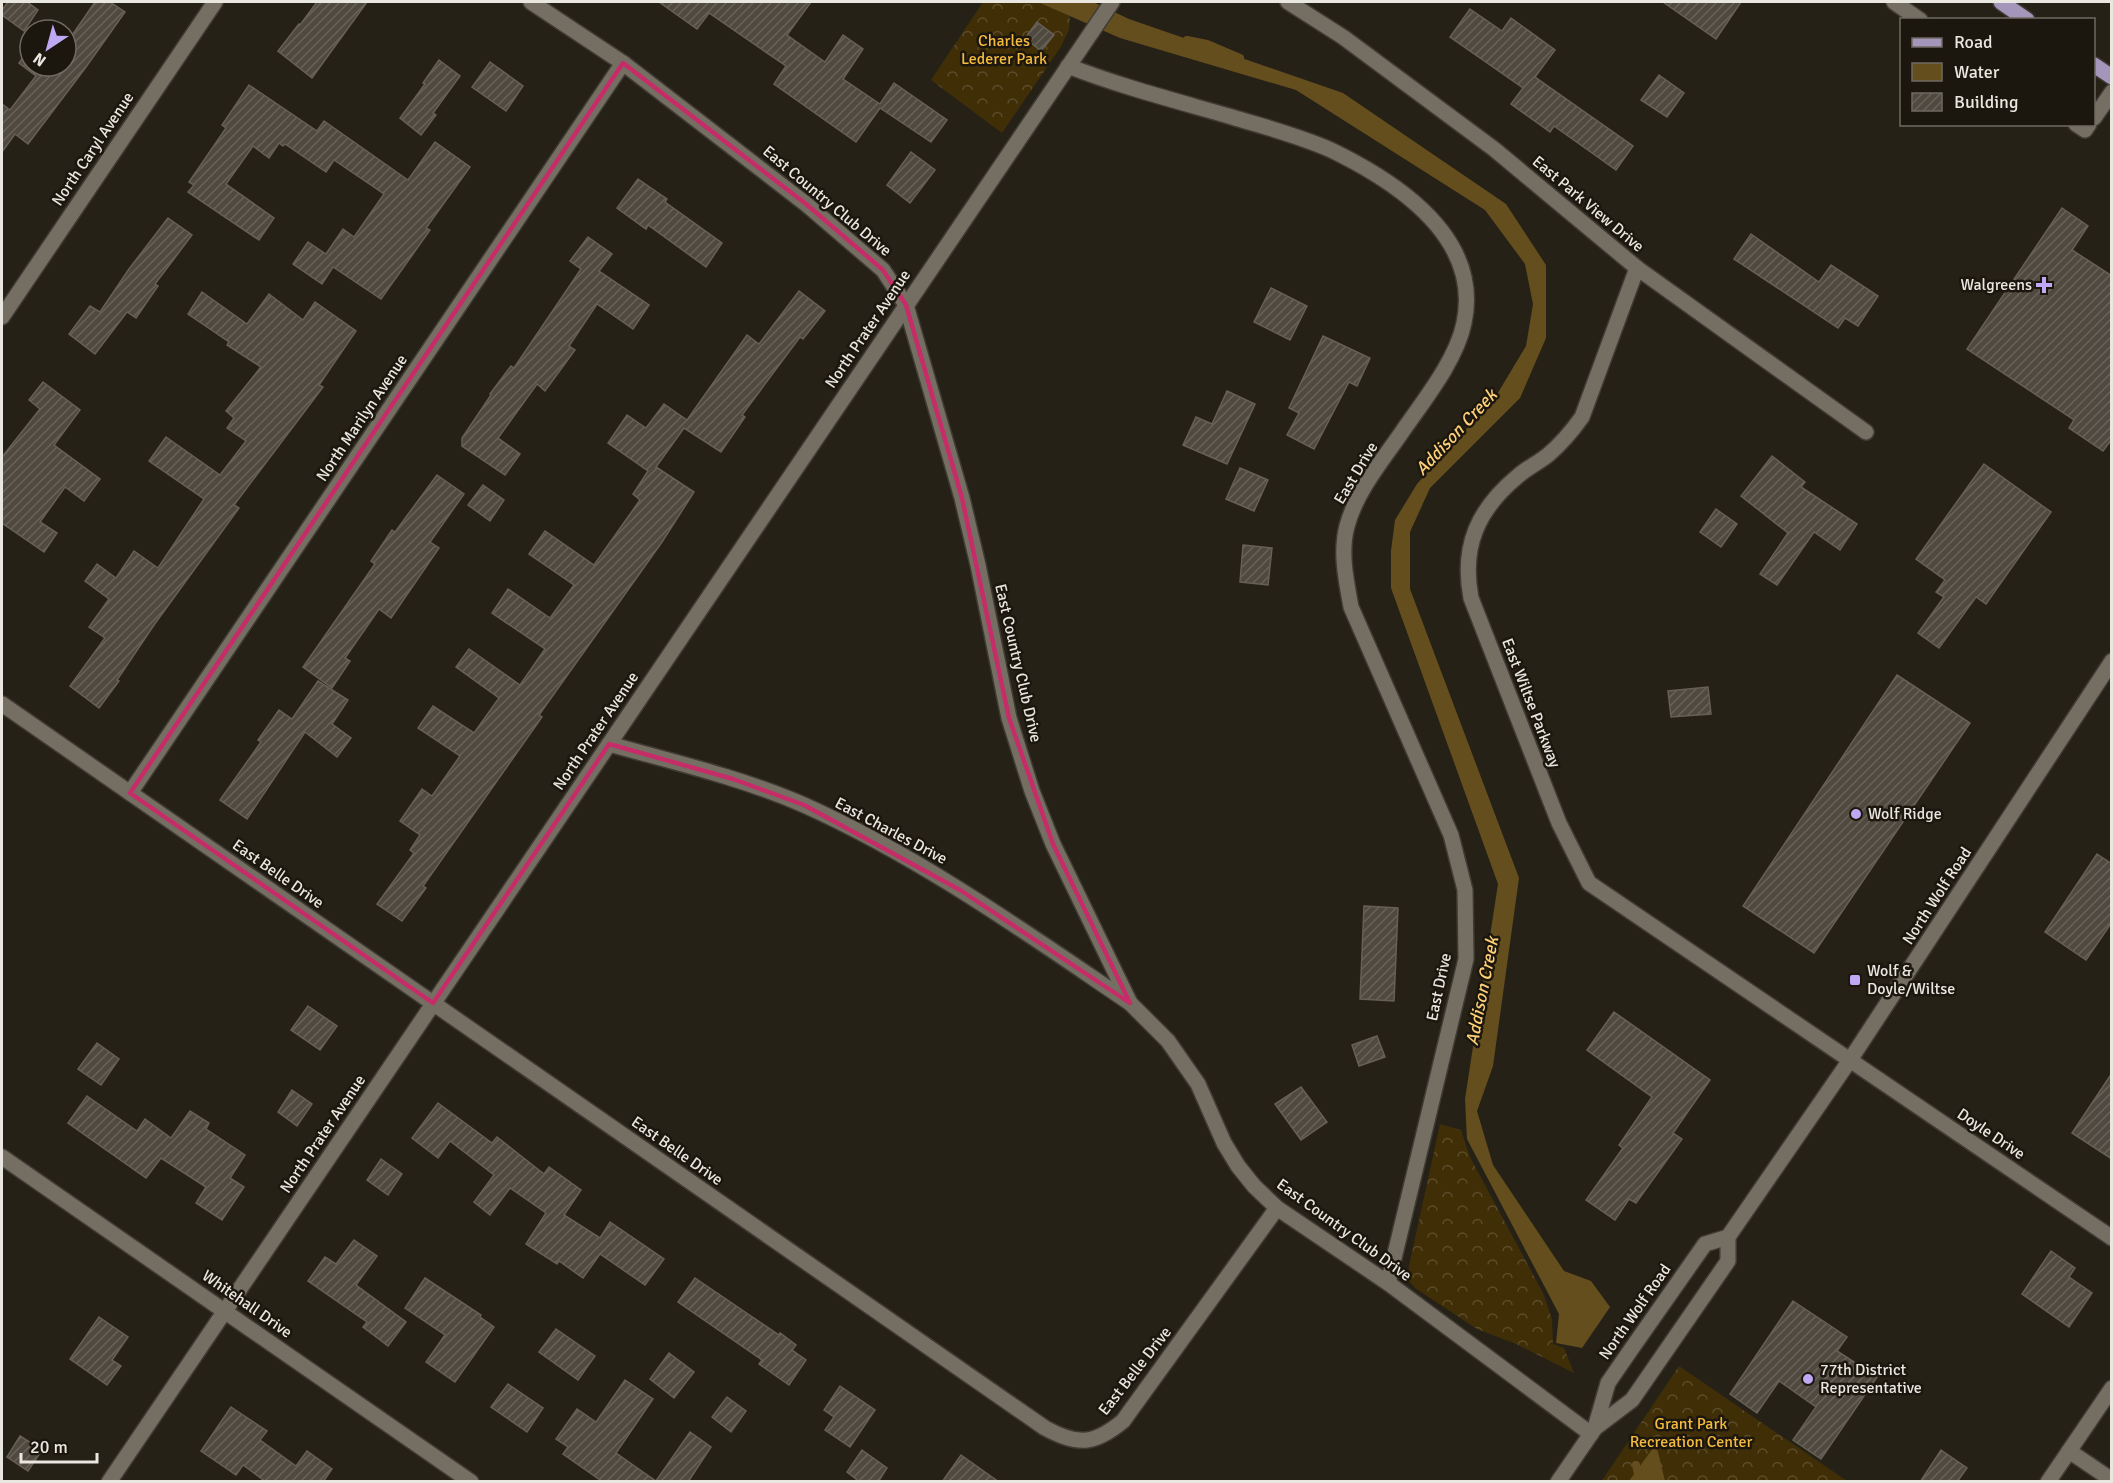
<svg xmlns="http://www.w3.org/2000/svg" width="2113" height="1483" font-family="Signika,sans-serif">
<defs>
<pattern id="forest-crowns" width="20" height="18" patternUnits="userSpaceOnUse" patternTransform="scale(1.5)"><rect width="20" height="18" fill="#402e07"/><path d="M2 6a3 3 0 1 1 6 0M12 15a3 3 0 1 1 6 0" fill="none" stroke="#5c4c2b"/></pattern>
<pattern id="building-hatch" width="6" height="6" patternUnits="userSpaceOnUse" patternTransform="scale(1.5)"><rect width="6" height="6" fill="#4f493f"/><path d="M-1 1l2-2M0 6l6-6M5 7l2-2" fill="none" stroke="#68635a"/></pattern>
</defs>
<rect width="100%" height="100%" fill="#262117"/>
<!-- forest -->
<g fill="url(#forest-crowns)">
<polygon points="983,2 1043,2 1070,16 1069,30 1060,48 1002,133 931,80"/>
<polygon points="1440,1124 1461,1130 1470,1157 1543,1293 1552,1319 1553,1344 1564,1348 1574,1373 1516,1344 1477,1329 1415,1288 1408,1280 1409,1266"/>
<polygon points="1679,1366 1847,1481 1601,1482"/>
</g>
<!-- water -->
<g fill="#654e1e">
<polygon points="1038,2 1093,2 1129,19 1343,93 1506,204 1546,265 1546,338 1520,398 1430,488 1410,532 1410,589 1519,878 1493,1066 1477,1111 1493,1165 1564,1271 1591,1281 1610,1307 1582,1348 1556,1343 1559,1314 1467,1139 1465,1099 1498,884 1391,588 1391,551 1395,520 1417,484 1496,396 1526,346 1533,304 1525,264 1485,210 1296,90 1120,38"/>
<polygon points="1656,1444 1665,1481 1629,1481"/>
</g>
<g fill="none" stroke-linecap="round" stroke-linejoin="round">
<!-- stream -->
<g stroke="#654e1e" stroke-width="8">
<polyline points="1187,40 1207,44 1240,58"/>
<polyline points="1636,1465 1640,1482"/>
</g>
</g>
<!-- building -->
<g fill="url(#building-hatch)" stroke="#666055" stroke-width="1.5">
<polygon points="8,2 27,2 38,10 24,31 2,15 2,10"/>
<polygon points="95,2 110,2 125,12 86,67 28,144 15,134 2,152 2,104 10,110 36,76 19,63 30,48 30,66 66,66 66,44"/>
<polygon points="317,2 367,2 312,78 278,51 299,24 300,25"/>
<polygon points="659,2 811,2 787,35 825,62 843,35 863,49 843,79 880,104 894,83 947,120 931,142 880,108 856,142 774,84 786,66 709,13 697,29"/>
<polygon points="1663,2 1741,2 1716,39"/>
<polygon points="1470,9 1502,31 1511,18 1555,50 1535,77 1633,146 1616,170 1554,126 1550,132 1511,104 1523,88 1450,37"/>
<polygon points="1037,22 1054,35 1041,51 1025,38"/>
<polygon points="439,60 460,76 433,113 436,115 421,135 400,118 425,84 423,83"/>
<polygon points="490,62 523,86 506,111 472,87"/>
<polygon points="1659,75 1684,93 1667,117 1641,100"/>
<polygon points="249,85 317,131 324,121 408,180 435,142 470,167 426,228 430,230 381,299 333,267 322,284 293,264 308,242 326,254 343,229 354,237 384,194 334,160 326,172 285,144 283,146 279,143 269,158 253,146 226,184 274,218 259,240 188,192 194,185 189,182 226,128 222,125"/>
<polygon points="911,152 935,170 910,203 887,185"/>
<polygon points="638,179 667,199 665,202 722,243 706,267 648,225 646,229 617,208"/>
<polygon points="2062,208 2088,226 2072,250 2112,276 2112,439 2103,451 2069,428 2074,420 1967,349"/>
<polygon points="168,218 192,235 155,284 158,286 136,318 127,312 95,354 69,334 90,306 100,312 129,269"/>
<polygon points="1751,234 1819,282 1831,265 1878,296 1858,326 1845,318 1838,328 1734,259"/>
<polygon points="588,237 612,254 599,271 649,305 633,329 597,304 569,346 575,350 545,391 537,384 498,438 520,454 505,475 462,446 462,438 491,395 490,394 511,366 514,368 581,269 570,261"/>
<polygon points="1271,288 1307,306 1290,340 1254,322"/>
<polygon points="799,291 825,311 803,339 800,337 742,415 745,417 721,452 684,428 656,467 694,492 662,542 539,715 542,717 423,886 426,888 402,921 377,904 414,853 410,850 420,835 400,821 422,789 432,796 460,756 418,728 433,706 474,733 499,698 456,667 469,649 520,685 545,649 492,613 508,589 550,618 574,585 529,554 545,531 594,565 640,500 633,494 648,471 608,443 627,415 646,428 664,404 687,420 747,335 759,344"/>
<polygon points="202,292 247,324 269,294 303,320 315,302 356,331 319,385 323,387 234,505 239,508 154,625 117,680 119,681 99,708 70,686 105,638 89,627 109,599 85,581 97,564 116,578 134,551 158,568 204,499 149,461 166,437 220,475 246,441 227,428 234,418 226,411 261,367 227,345 229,342 188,314"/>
<polygon points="1323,336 1370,358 1357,386 1349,382 1314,449 1287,435 1299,413 1289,408"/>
<polygon points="43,382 80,410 54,445 100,479 84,501 65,487 40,522 57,533 44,552 2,523 2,457 40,409 29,400"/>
<polygon points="1227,391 1255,404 1227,464 1183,445 1196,417 1212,424"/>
<polygon points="1772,456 1805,482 1801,487 1857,524 1840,550 1814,532 1777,585 1760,574 1788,533 1741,496"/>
<polygon points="1984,464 2051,512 1986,604 1976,597 1939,648 1918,633 1944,597 1936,592 1945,580 1916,559"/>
<polygon points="1240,468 1268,480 1254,511 1226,499"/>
<polygon points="437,475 464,494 430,542 439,548 391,618 379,609 345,658 350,661 332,688 303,667 375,564 371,561 392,530 395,532"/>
<polygon points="483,485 504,500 490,521 468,505"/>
<polygon points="1716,509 1737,524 1721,547 1700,532"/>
<polygon points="1243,545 1272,548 1268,585 1240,582"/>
<polygon points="1897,675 1970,723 1814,953 1743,906"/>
<polygon points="318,681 348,700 332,724 351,738 337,757 305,732 247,819 220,800 261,742 258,740 279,710 292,719"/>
<polygon points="1708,687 1711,714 1671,717 1668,691"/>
<polygon points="2097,854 2112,864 2112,922 2086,960 2045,932"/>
<polygon points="1364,906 1398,908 1394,1001 1360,999"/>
<polygon points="308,1006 337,1026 320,1050 291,1030"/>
<polygon points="1614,1012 1710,1080 1673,1133 1682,1139 1636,1203 1629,1199 1615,1220 1586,1200 1623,1148 1619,1145 1652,1097 1587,1050"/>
<polygon points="1377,1036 1385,1057 1359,1066 1352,1045"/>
<polygon points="97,1043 119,1059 101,1085 78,1069"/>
<polygon points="2112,1073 2112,1159 2072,1133"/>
<polygon points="1301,1087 1327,1122 1301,1140 1275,1104"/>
<polygon points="292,1090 312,1104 297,1126 278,1112"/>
<polygon points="87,1096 137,1131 145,1119 171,1138 190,1111 209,1123 206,1129 245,1155 230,1178 244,1187 222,1220 196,1203 206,1187 161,1158 146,1178 68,1123"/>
<polygon points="438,1103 492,1143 497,1137 544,1174 549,1167 581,1190 564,1215 600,1238 610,1222 664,1259 645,1285 600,1254 583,1278 559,1261 557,1264 526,1244 546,1213 510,1188 490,1215 474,1202 494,1175 450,1141 438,1158 412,1138"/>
<polygon points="381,1159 402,1174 388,1195 367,1180"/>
<polygon points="354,1240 377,1256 356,1285 406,1322 388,1346 363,1327 367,1322 308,1281 325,1257 336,1264"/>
<polygon points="2051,1251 2075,1268 2069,1277 2092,1293 2069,1327 2022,1294"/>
<polygon points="425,1278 481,1315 480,1317 494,1327 455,1382 426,1362 445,1335 405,1308"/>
<polygon points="695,1278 779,1335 780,1333 796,1345 792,1350 806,1360 789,1385 759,1364 762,1360 678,1302"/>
<polygon points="1793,1301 1847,1337 1837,1351 1877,1377 1821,1459 1793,1440 1816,1407 1779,1381 1757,1413 1730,1394"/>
<polygon points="99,1317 128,1337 112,1360 121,1366 107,1385 70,1359"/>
<polygon points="556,1329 595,1356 578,1380 539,1352"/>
<polygon points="669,1353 694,1372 674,1398 650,1379"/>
<polygon points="625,1380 653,1399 616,1453 656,1481 690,1432 711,1447 688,1482 603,1482 563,1454 568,1447 556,1439 577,1409 596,1422"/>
<polygon points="508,1384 543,1408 527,1432 491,1407"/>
<polygon points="840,1386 875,1410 850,1447 825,1430 834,1417 824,1410"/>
<polygon points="727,1397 746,1411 731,1432 712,1417"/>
<polygon points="231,1407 267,1431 260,1440 296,1466 307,1451 332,1469 323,1482 266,1482 243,1465 236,1475 201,1451"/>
<polygon points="20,1436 42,1450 28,1471 7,1457"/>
<polygon points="862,1450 887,1468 878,1482 860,1482 847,1472"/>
<polygon points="1941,1450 1967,1468 1957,1482 1920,1482"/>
<polygon points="961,1455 999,1482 942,1482"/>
</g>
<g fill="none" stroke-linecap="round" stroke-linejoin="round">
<defs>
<g id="street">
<polyline points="531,2 623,63 806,204 883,270 906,305 962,498 978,565 1009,718 1032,791 1053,844 1130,1003 1168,1041 1198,1084 1224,1143 1238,1166 1254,1186 1277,1208 1388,1283 1591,1434"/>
<polyline points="1288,2 1343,37 1494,149 1637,268 1866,432"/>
<polyline points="1894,2 1920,20"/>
<path d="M 1068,66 C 1122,87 1177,101 1232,117 C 1265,127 1300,136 1331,150 C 1397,182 1482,238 1464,323 C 1456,361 1424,400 1402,432 C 1382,461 1356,492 1347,526 C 1340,552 1346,580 1351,607 L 1451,835 L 1465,890 L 1466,959 L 1388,1283"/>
<polyline points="2094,118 2112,92"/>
<polyline points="2076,124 2085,130 2089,124"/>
<path d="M 1637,268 L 1582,417 C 1572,431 1561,444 1548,455 C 1538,463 1527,468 1518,476 C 1478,509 1461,546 1471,598 L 1559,823 L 1589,883 L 2112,1238"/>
<polyline points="2,317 215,2"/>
<path d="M 2,704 L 1045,1428 C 1078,1446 1094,1445 1123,1421 L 1277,1208"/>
<path d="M 609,744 C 674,762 742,778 804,805 C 920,857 1025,932 1130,1003"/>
<polyline points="130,793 623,63"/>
<polyline points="2,1157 471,1482"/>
<polyline points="2069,1451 2112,1480"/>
<polyline points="109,1482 1112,2"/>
<polyline points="2048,1482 2112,1388"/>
</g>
<g id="secondary">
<polyline points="1595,1428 1632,1400 1728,1261 1728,1237 1850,1060 2112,661"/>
<polyline points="1558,1482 1595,1428 1608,1383 1630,1351 1705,1244 1728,1237"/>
</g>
<g id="primary">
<polyline points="2001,2 2027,20"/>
<polyline points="2094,65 2112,77"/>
</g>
</defs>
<!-- street casing -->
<use href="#street" stroke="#3f3b34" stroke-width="18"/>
<!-- secondary casing -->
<use href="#secondary" stroke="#3f3b34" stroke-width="18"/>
<!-- primary casing -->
<use href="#primary" stroke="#3f3b34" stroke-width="18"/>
<!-- street -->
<use href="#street" stroke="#756f63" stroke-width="15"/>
<!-- secondary -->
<use href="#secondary" stroke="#756f63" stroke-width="15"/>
<!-- primary -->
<use href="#primary" stroke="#a496ba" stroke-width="15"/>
</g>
<!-- marked area -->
<path fill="none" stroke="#c62d68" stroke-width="4.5" stroke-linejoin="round" d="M 623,63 L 806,204 L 883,270 L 906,305 L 962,498 L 1009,718 L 1053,844 L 1130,1003 L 960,890 L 804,805 L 733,779 L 609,744 L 433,1003 L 130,793 Z"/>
<!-- markers -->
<g fill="#bfa8f4" stroke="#1c170e" stroke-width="2">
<path d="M2041 276h6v6h6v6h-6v6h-6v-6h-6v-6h6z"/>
<circle cx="1856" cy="814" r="6"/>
<rect x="1849" y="974" width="12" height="12" rx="3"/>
<circle cx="1808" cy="1379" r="6"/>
</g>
<g text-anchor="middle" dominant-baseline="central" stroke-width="5" stroke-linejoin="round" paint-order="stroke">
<!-- park labels -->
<g font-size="16" fill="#f5bb3f" stroke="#1c170e">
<text x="1004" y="41">Charles<tspan x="1004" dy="18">Lederer Park</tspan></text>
<text x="1691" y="1424">Grant Park<tspan x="1691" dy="18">Recreation Center</tspan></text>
</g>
<!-- street labels -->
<g font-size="16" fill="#eae7e0" stroke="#1c170e">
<text transform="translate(93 149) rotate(-56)">North Caryl Avenue</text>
<text transform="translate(827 201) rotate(40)">East Country Club Drive</text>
<text transform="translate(1588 204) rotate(40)">East Park View Drive</text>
<text transform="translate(868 329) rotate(-56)">North Prater Avenue</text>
<text transform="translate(362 418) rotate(-56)">North Marilyn Avenue</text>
<text transform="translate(1356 473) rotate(-59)">East Drive</text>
<text transform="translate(1018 663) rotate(77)">East Country Club Drive</text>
<text transform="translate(1531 703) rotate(69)">East Wiltse Parkway</text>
<text transform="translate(596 731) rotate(-56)">North Prater Avenue</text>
<text transform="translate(891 831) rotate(28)">East Charles Drive</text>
<text transform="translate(278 874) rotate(35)">East Belle Drive</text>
<text transform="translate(1937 896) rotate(-57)">North Wolf Road</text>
<text transform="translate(1439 987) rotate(-78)">East Drive</text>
<text transform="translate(323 1134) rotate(-56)">North Prater Avenue</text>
<text transform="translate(1991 1134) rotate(34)">Doyle Drive</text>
<text transform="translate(677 1151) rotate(35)">East Belle Drive</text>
<text transform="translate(1344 1230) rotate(36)">East Country Club Drive</text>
<text transform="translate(247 1304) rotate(35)">Whitehall Drive</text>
<text transform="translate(1635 1312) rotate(-55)">North Wolf Road</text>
<text transform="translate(1135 1371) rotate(-52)">East Belle Drive</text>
</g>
<!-- poi labels -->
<g font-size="16" fill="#eae7e0" stroke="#1c170e" text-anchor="start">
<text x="2032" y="285" text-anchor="end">Walgreens</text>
<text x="1868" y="814">Wolf Ridge</text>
<text x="1867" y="971">Wolf &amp;<tspan x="1867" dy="18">Doyle/Wiltse</tspan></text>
<text x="1820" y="1370">77th District<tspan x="1820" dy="18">Representative</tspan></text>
</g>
<!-- water labels -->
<g font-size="18" font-style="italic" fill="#fed077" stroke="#1c170e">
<text transform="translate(1456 432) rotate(-47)">Addison Creek</text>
<text transform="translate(1482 991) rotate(-79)">Addison Creek</text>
</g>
</g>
<!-- border -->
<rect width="2113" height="1483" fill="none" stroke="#eae7e0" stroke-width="6"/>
<!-- legend -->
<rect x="1900" y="18" width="195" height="108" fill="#1c170e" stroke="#6e6a62" stroke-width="1.5"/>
<rect x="1912" y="38" width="30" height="9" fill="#a496ba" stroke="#6e6a62" stroke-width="1.5"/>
<text x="1954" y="48" font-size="18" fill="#eae7e0">Road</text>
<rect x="1912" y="63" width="30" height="18" fill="#654e1e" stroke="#6e6a62" stroke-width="1.5"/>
<text x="1954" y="78" font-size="18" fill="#eae7e0">Water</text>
<rect x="1912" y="93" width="30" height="18" fill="url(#building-hatch)" stroke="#6e6a62" stroke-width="1.5"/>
<text x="1954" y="108" font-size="18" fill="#eae7e0">Building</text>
<!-- north arrow -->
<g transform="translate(48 48) rotate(216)"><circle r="28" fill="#1c170e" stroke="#6e6a62" stroke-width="1.5"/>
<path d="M0-4.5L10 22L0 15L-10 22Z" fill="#bfa8f4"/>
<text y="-9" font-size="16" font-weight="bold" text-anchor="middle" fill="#eae7e0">N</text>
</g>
<!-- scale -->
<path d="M21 1453v9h76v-9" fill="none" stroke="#eae7e0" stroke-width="3"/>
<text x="30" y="1453" font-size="18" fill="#eae7e0" stroke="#1c170e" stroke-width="4.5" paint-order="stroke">20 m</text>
</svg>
